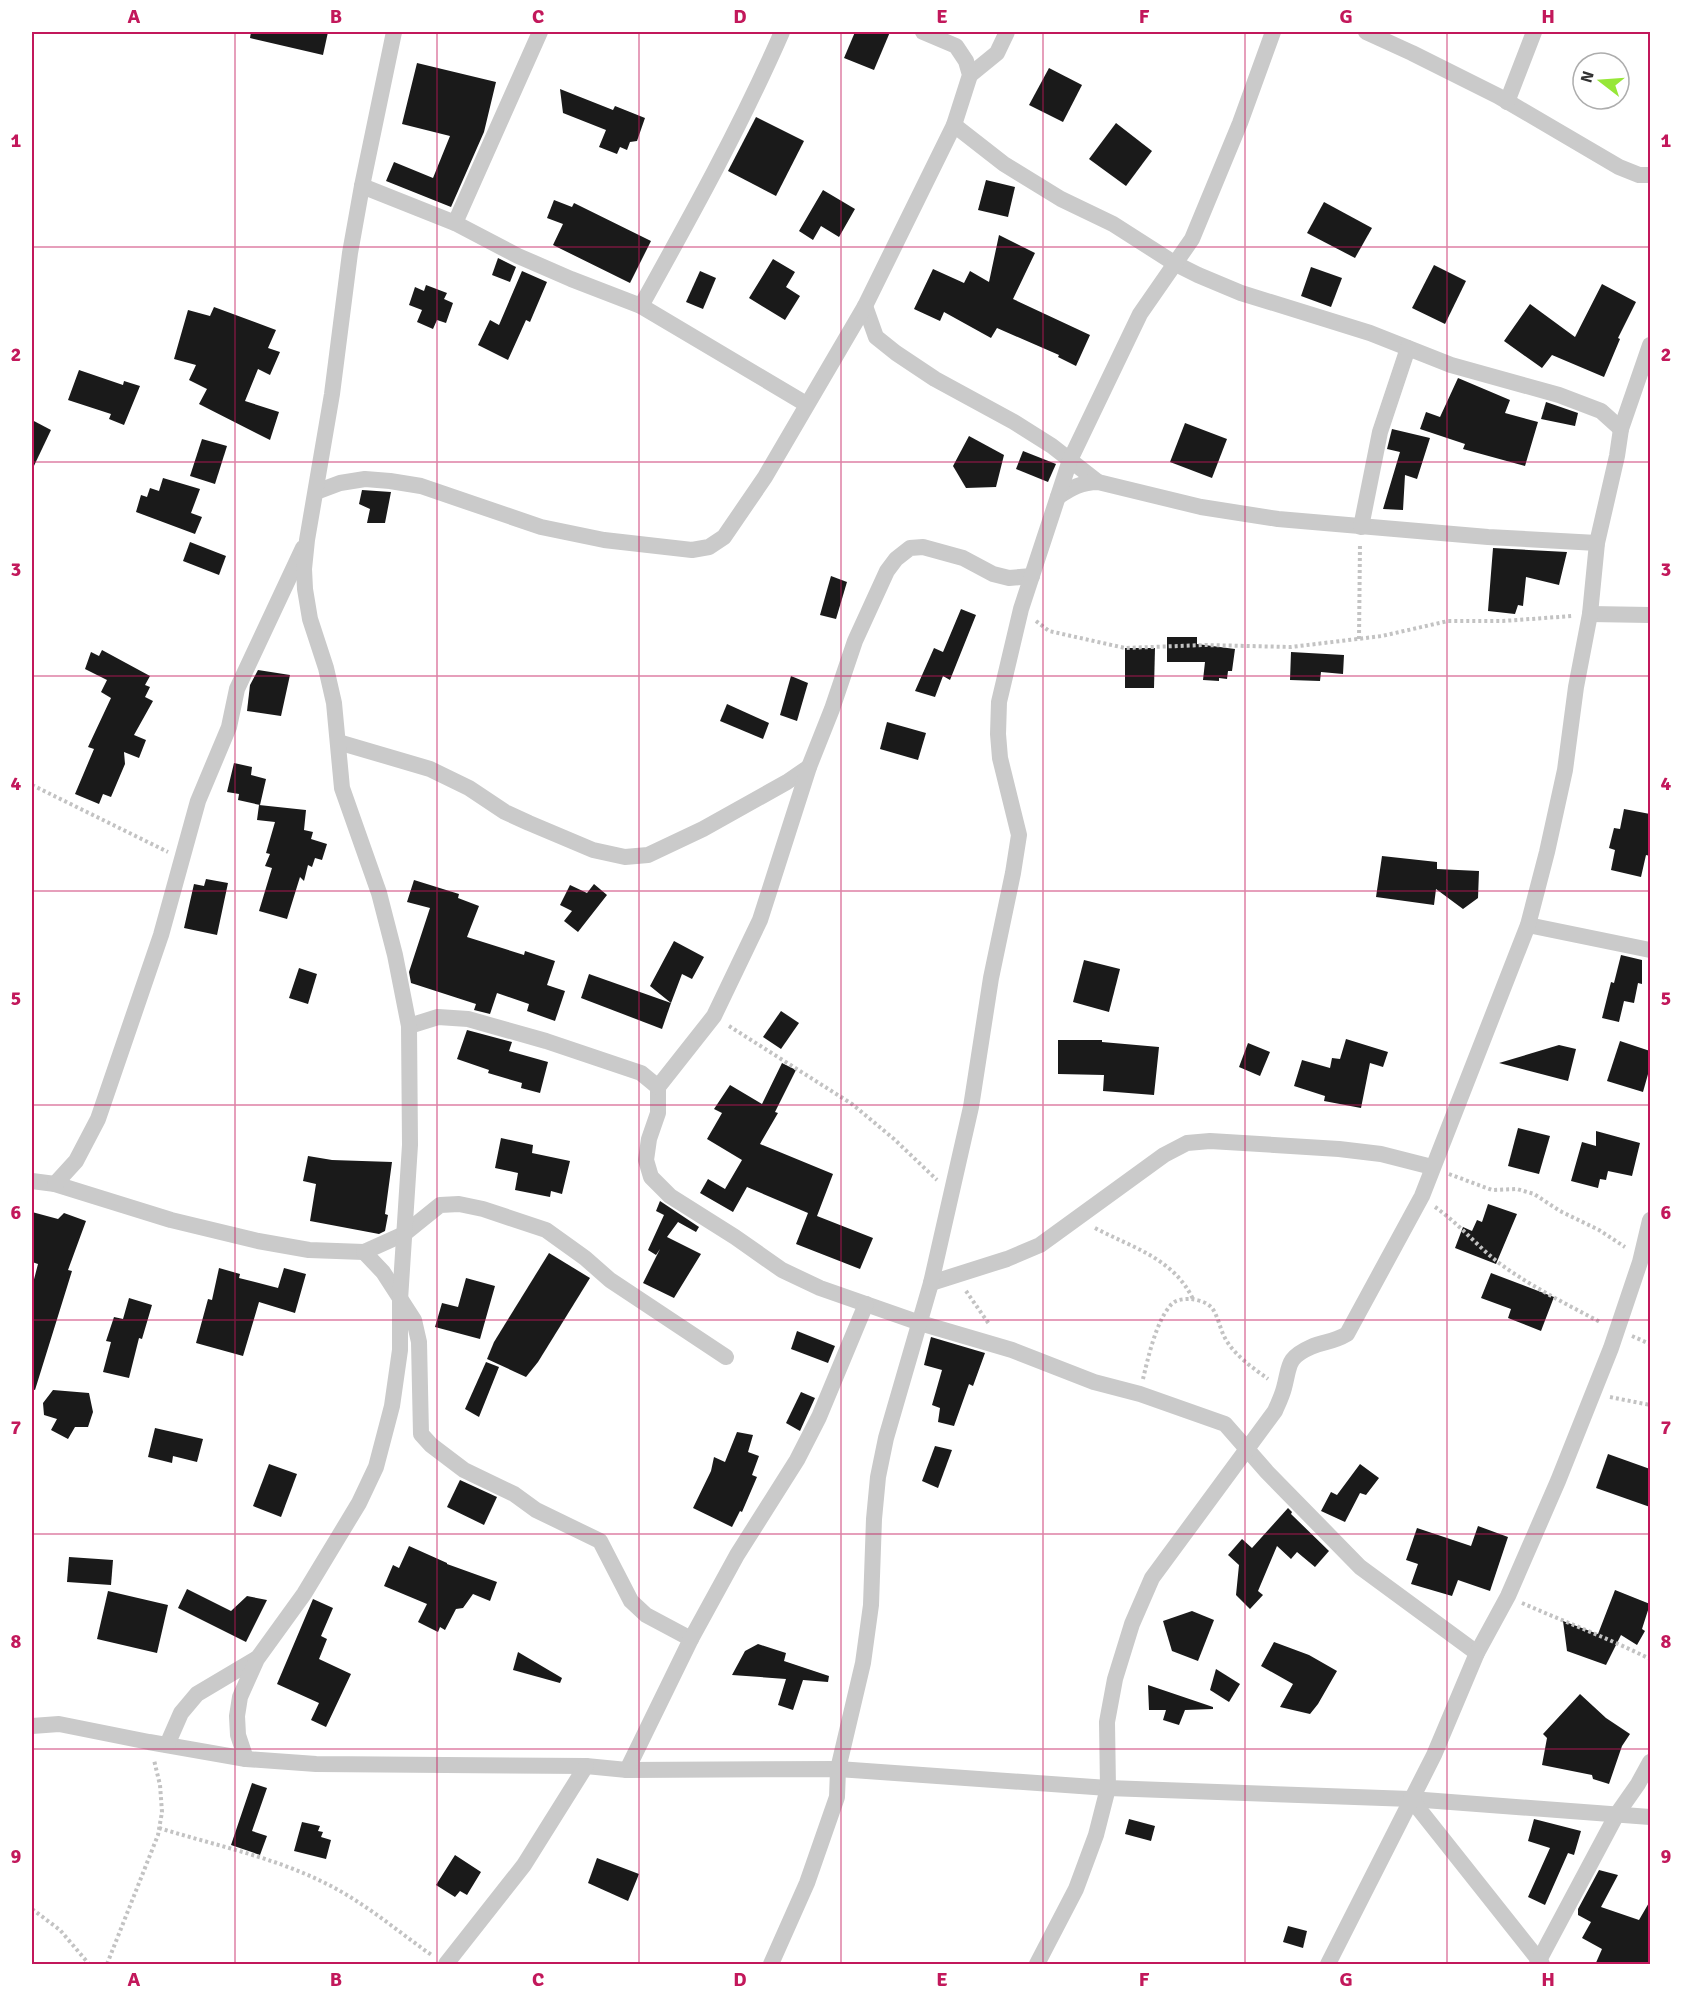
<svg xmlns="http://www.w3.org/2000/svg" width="1682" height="1996" font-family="Signika,sans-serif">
<rect width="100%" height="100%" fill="#fff"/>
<!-- building -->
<g fill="#1a1a1a">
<polygon points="251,32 328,32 323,55 250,38"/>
<polygon points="855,32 890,32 874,70 844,58"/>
<polygon points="417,63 496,82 484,132 451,207 386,181 394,162 433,178 450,136 402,124"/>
<polygon points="1049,68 1082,85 1063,122 1029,105"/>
<polygon points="560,89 613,110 615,106 645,118 637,141 630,142 627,150 620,147 617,154 599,147 606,130 563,113"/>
<polygon points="756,117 804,141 776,196 728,171"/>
<polygon points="1116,123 1152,151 1126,186 1089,159"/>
<polygon points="986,180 1015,187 1008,217 978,210"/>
<polygon points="823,190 855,209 839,237 821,226 813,240 799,231"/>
<polygon points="554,200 572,207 574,203 651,241 630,283 553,245 563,224 547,218"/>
<polygon points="1324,202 1372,228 1355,258 1307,233"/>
<polygon points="999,235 1035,253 1013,299 1090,335 1076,366 1058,357 1059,355 997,328 991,338 944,312 940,321 914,309 933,269 964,283 970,271 989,282"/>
<polygon points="498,258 516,267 510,282 492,275"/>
<polygon points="773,259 795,272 786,287 800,296 785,320 749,298"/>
<polygon points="1434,265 1466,281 1445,324 1412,308"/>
<polygon points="1311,267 1342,278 1331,307 1301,296"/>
<polygon points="522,271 547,282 530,322 526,320 508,360 478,345 490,320 499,325"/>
<polygon points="700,271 716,278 703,309 686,302"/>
<polygon points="1602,284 1636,302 1618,338 1620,339 1604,377 1552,355 1542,368 1504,341 1530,304 1575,337"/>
<polygon points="426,285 447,293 444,299 453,303 446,323 437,320 433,329 417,322 422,310 409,305 415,287 424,291"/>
<polygon points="214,307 276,330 268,348 280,352 270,375 258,369 245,401 279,412 270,440 199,404 207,389 189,380 196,365 174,359 188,310 210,316"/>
<polygon points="79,370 123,385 124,381 140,386 124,425 109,419 111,414 68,400"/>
<polygon points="1458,378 1510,400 1505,413 1538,422 1525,466 1463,449 1465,444 1420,429 1426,412 1440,417"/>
<polygon points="1546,402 1578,413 1575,426 1541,419"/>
<polygon points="32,420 51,430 32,470"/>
<polygon points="1185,423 1227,439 1212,478 1170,462"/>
<polygon points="1392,429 1430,438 1417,479 1405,475 1403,510 1383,509 1400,452 1387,449"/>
<polygon points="969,436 1004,455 996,487 966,488 953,466"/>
<polygon points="202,439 227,446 215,484 190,476"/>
<polygon points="1023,451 1056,464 1048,482 1016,469"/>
<polygon points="163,478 200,489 191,513 202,517 195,534 136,512 141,495 147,497 150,488 159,491"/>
<polygon points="362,490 391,492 385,523 367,523 370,509 359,504"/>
<polygon points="190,542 226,556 219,575 183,561"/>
<polygon points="1493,548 1567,552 1559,585 1526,577 1523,606 1518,605 1515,614 1488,611"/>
<polygon points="831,576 847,582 836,619 820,615"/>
<polygon points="961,609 976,615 950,680 943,676 935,697 915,691 934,648 943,652"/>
<polygon points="1167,637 1197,637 1197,644 1235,649 1232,671 1228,671 1227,679 1219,678 1219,681 1203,680 1205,662 1167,662"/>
<polygon points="1125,648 1155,648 1154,688 1125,688"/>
<polygon points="102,650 150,676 145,685 150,687 145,697 153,701 134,735 146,740 139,758 124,752 125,764 111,797 103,794 99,804 75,794 94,749 88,747 111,698 101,692 107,680 85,669 91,652 99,656"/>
<polygon points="1291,652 1344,655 1343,674 1321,672 1320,681 1290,680"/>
<polygon points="258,670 290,675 281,716 247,711 250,685"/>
<polygon points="791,676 808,683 797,721 780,715"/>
<polygon points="727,704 769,723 763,739 720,721"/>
<polygon points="887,722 926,733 918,760 880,749"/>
<polygon points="234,763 252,767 251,775 266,779 260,805 238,800 239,794 227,792"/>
<polygon points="259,805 306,810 304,830 313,832 311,839 327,844 322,860 315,858 312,867 308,865 304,881 300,877 287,919 259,911 272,868 265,866 270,854 266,853 275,822 257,820"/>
<polygon points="1624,809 1650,814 1650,856 1646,855 1641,877 1611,870 1615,850 1609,848 1614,828 1620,829"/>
<polygon points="1382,856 1437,862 1437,869 1479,871 1478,898 1463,909 1436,889 1434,905 1376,897"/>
<polygon points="206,879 228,883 217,935 184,928 194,884 204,886"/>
<polygon points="414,880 459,894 458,898 479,906 467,937 524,955 525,951 555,961 547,985 565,991 555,1021 527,1011 529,1004 497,993 490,1014 474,1010 476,1004 411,983 409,972 430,908 407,902"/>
<polygon points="594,884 607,895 578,932 564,921 572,911 560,905 570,885 587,893"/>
<polygon points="674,941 704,957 692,979 682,974 671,1003 650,986"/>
<polygon points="1621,955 1642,960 1642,984 1638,983 1634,1003 1624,1001 1619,1022 1602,1018 1611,982 1614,983"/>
<polygon points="1084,960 1120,969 1109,1012 1073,1002"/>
<polygon points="299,968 317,974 308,1004 289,998"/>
<polygon points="589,974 671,1003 662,1029 581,998"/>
<polygon points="781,1011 799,1023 781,1049 763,1037"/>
<polygon points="467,1030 512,1042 509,1051 548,1062 540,1093 521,1088 522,1083 488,1073 489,1070 457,1059"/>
<polygon points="1346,1039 1388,1052 1383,1067 1370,1063 1361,1108 1324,1101 1325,1096 1294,1086 1302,1060 1330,1068 1332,1058 1340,1059"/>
<polygon points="1058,1040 1102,1040 1102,1042 1159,1047 1154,1095 1103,1091 1104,1075 1058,1074"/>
<polygon points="1620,1041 1650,1051 1650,1067 1643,1092 1607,1081"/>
<polygon points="1248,1043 1270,1052 1260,1076 1239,1067"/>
<polygon points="1559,1045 1576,1049 1568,1081 1499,1063"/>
<polygon points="782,1063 796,1070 775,1112 778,1113 760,1144 833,1174 817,1216 873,1238 860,1269 796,1244 808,1213 747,1187 733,1212 700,1193 708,1179 725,1189 742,1160 707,1139 722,1113 714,1109 730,1085 762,1104"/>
<polygon points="1518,1128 1550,1136 1539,1174 1508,1166"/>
<polygon points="1596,1131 1640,1143 1632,1176 1608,1171 1606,1180 1600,1179 1598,1188 1571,1181 1582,1142 1596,1146"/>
<polygon points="501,1138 533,1145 532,1153 570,1161 562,1194 551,1191 550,1197 515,1190 518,1173 495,1168"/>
<polygon points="308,1156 332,1160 392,1162 385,1214 388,1215 385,1231 379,1234 310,1221 316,1184 303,1181"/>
<polygon points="660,1201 699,1227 696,1232 678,1222 667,1237 701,1254 674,1298 643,1283 660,1249 656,1255 648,1250 664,1215 656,1211"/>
<polygon points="1488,1204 1517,1214 1496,1264 1455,1248 1463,1227 1472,1231 1477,1220 1482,1222"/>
<polygon points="32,1212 58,1219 64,1213 86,1221 68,1270 72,1271 35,1390 32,1389 32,1287 38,1264 32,1262"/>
<polygon points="549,1253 590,1278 538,1362 526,1377 487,1359 494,1342"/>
<polygon points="219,1268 240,1274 239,1278 278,1288 284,1268 306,1274 295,1313 259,1302 243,1356 196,1343 208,1299 212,1300"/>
<polygon points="1491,1273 1554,1297 1541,1331 1508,1318 1511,1309 1481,1298"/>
<polygon points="466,1278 495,1286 480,1339 435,1327 442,1303 458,1307"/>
<polygon points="129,1298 152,1305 142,1339 139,1338 129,1378 103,1372 111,1342 106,1341 114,1317 123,1319"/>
<polygon points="797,1331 835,1346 828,1363 791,1349"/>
<polygon points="931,1337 985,1353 973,1386 969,1384 954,1426 938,1422 940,1408 932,1405 942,1370 924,1365"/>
<polygon points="486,1362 499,1367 479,1417 465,1409"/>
<polygon points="53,1390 89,1393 93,1412 88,1427 75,1427 68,1439 51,1430 57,1419 44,1415 43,1403"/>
<polygon points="801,1392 815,1398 800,1431 786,1423"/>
<polygon points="155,1428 203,1439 197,1462 173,1456 172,1463 148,1457"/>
<polygon points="737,1432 753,1435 748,1452 759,1456 752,1475 757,1477 742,1512 740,1511 732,1527 693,1508 711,1471 714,1457 725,1462"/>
<polygon points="935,1446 952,1450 938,1488 922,1481"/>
<polygon points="1608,1454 1650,1469 1650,1507 1596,1488"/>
<polygon points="269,1464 297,1474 281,1517 253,1506"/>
<polygon points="1360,1464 1379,1478 1366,1495 1360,1493 1345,1522 1321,1511 1331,1492 1337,1495"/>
<polygon points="460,1480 497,1497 484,1525 447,1507"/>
<polygon points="1288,1508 1292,1512 1291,1514 1329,1551 1315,1567 1297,1552 1291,1559 1277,1546 1258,1591 1263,1595 1250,1609 1236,1595 1239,1565 1228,1555 1242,1539 1252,1548"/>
<polygon points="1478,1526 1508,1537 1490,1591 1458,1580 1452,1596 1411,1584 1418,1564 1406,1560 1417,1528 1471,1546"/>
<polygon points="409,1546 447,1563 447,1564 497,1582 490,1601 473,1594 463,1608 456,1609 445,1630 440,1627 438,1632 418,1622 427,1604 384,1586 393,1565 399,1568"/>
<polygon points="69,1557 113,1560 111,1585 67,1582"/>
<polygon points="187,1589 231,1611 247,1596 267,1600 246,1642 178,1608"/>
<polygon points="1615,1590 1650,1604 1642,1629 1645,1631 1637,1645 1621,1635 1606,1665 1567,1651 1563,1621 1598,1634"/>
<polygon points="108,1591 168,1605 157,1653 97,1639"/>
<polygon points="313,1599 333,1608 321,1636 327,1639 319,1659 351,1674 326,1727 311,1720 319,1703 277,1684"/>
<polygon points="1192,1611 1214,1620 1198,1661 1172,1651 1163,1621"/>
<polygon points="1274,1642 1309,1655 1337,1671 1318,1704 1310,1714 1280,1707 1293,1684 1261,1666"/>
<polygon points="758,1644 786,1653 784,1661 829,1676 828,1682 803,1680 793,1710 778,1705 786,1679 732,1675 745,1651"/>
<polygon points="518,1652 562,1678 560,1683 513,1670"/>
<polygon points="1216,1669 1240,1684 1229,1702 1210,1690"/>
<polygon points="1148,1685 1213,1707 1213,1709 1185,1710 1179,1725 1163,1720 1166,1710 1149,1710"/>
<polygon points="1580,1694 1606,1718 1630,1734 1622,1746 1609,1784 1593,1779 1592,1775 1542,1765 1547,1738 1543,1734"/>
<polygon points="252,1783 267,1788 252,1831 267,1836 260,1855 231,1845"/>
<polygon points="1129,1819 1155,1826 1151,1841 1125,1834"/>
<polygon points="1534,1819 1581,1831 1574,1855 1568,1853 1545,1905 1528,1897 1550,1848 1528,1841"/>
<polygon points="302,1822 320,1826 318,1831 323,1832 321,1837 331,1840 326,1859 294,1851"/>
<polygon points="455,1855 481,1872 467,1895 460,1891 455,1897 436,1885"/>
<polygon points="597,1858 639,1874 628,1901 588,1883"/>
<polygon points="1599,1870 1618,1875 1601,1907 1639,1920 1650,1901 1650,1965 1595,1965 1602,1949 1582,1938 1591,1922 1578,1915 1578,1909"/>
<polygon points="1288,1926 1307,1931 1303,1948 1283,1942"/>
</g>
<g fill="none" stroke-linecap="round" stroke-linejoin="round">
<!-- path -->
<g stroke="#c3c3c3" stroke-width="4" stroke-dasharray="3 3" stroke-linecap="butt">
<polyline points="1036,621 1049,631 1125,648 1205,645 1291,647 1382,636 1448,621 1503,621 1572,616"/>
<polyline points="1359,639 1360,543"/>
<polyline points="32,785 168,852"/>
<polyline points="729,1026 852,1104 894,1139 937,1180"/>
<polyline points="1449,1174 1492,1190 1517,1189 1534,1194 1560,1211 1599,1230 1625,1247"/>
<path d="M 1435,1207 C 1461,1225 1481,1251 1506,1268 C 1536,1289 1568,1305 1600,1322"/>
<path d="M 1095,1228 C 1133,1248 1173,1258 1193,1299"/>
<polyline points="966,1291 989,1324"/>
<polyline points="1632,1336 1650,1344"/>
<path d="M 1143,1379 C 1148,1358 1156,1322 1170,1306 C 1175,1299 1184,1299 1191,1299 C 1198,1300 1207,1302 1212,1308 C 1218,1316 1220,1329 1225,1338 C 1234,1355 1253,1368 1268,1379"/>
<polyline points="1610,1397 1650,1405"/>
<path d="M 1522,1603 C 1565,1622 1608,1638 1650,1659"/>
<path d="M 159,1828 C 214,1845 273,1857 325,1883 C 364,1902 397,1931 433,1956"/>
<polyline points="32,1909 60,1930 89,1964"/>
<polyline points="107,1964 158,1835 162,1812 160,1785 154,1760"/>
</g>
<!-- street -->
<g stroke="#cacaca" stroke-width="16">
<polyline points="1366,32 1412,53 1498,96 1619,167 1639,175 1650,175"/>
<polyline points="970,75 997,53 1007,32"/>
<polyline points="1507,102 1534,32"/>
<polyline points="954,125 1004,164 1061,199 1113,224 1174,263 1198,275 1241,293 1370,333 1451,365 1559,395 1601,411 1621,429"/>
<polyline points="362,186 455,223 518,256 571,279 641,306 806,404"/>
<polyline points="455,223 540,32"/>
<path d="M 641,306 C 691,216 741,126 782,32"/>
<polyline points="865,306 876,337 896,353 935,379 1014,422 1052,446 1098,482"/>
<polyline points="316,492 340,483 365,479 390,481 421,486 541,527 604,540 692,550 709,547 724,537 765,477 865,306 954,125 970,75 966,61 956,46 923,32"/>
<path d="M 1058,497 C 1071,488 1082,482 1098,482 L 1201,507 L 1278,519 L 1488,537 L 1597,543"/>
<polyline points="1361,527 1380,432 1408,348"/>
<polyline points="1590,614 1650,615"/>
<polyline points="338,742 430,769 469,788 505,812 529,823 593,850 625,857 648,855 703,829 787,782 809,767"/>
<polyline points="1528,925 1650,950"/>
<polyline points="409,1026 438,1017 468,1019 546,1041 641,1073 658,1087 658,1113 649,1139 646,1160 651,1177 670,1196 735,1237 782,1270 820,1288 920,1323 1012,1350 1094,1382 1140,1394 1225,1424 1267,1472 1360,1567 1477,1653"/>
<polyline points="658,1087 714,1016 760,920 809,767 832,709 855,641 887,571 896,559 910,548 923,547 963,558 993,574 1009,578 1032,576"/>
<polyline points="32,1181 55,1184 171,1220 258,1241 309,1250 364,1252 404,1234 440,1205 459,1204 483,1209 546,1230 585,1258 610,1280 726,1357"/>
<polyline points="55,1184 76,1161 98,1119 161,935 198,801 229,727 237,689 303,548"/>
<polyline points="364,1252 383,1272 414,1320 419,1342 421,1434 431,1445 464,1470 514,1494 536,1510 600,1541 631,1601 646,1615 691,1639"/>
<polyline points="931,1283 1007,1259 1040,1245 1164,1155 1187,1143 1210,1141 1339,1149 1381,1154 1432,1167"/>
<polyline points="32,1726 59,1724 149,1742 246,1759 316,1764 586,1766 627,1770 838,1769 1108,1788 1411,1799 1650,1817"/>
<polyline points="167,1745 181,1713 197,1694 256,1659"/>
<polyline points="246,1759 238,1735 237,1716 240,1697 257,1659 304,1594 359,1503 376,1467 392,1406 400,1350 400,1300 410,1145 409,1026 395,955 379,893 342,788 334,703 326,668 310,619 305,589 304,569 307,540 332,394 350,253 362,186 394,32"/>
<polyline points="627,1770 691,1639 737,1555 797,1460 819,1417 866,1304"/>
<polyline points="1411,1799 1542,1964"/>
<polyline points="446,1964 524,1865 586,1766"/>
<polyline points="771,1964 807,1883 837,1797 838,1769 863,1663 871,1605 874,1519 878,1477 886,1438 931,1283 971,1107 991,978 1013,873 1019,835 1000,758 998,734 999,702 1021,609 1070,460 1140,314 1192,239 1240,123 1273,32"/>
<path d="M 1037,1964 L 1076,1889 L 1096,1835 L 1108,1788 L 1107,1722 L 1115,1679 L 1132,1624 L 1152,1578 L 1275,1411 C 1278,1404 1282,1396 1284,1388 C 1290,1366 1286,1358 1311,1347 C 1324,1341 1332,1343 1347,1334 L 1422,1196 L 1528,925 L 1547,852 L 1565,770 L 1576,687 L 1590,614 L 1597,543 L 1617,456 L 1621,429 L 1650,345"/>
<polyline points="1328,1964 1434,1755 1477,1653 1508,1596 1558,1481 1611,1348 1640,1262 1650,1220"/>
<polyline points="1537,1964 1617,1814 1638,1784 1650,1762"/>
</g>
</g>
<!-- grid -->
<path fill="none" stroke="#c2185b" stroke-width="1.5" stroke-opacity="0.55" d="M 235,32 L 235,1964M 437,32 L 437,1964M 639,32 L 639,1964M 841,32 L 841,1964M 1043,32 L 1043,1964M 1245,32 L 1245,1964M 1447,32 L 1447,1964M 32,247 L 1650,247M 32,462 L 1650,462M 32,676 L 1650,676M 32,891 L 1650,891M 32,1105 L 1650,1105M 32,1320 L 1650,1320M 32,1534 L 1650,1534M 32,1749 L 1650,1749"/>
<!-- border -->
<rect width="1682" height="1996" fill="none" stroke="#ffffff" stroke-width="66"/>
<!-- north arrow -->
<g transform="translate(1601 81) rotate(287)"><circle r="28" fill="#ffffff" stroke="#adadad" stroke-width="1.5"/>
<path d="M0-4.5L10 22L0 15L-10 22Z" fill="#97e738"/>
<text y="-9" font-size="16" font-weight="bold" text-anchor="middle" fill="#333333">N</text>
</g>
<rect x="33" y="33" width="1616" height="1930" fill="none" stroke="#c2185b" stroke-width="2"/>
<g font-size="20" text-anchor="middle" font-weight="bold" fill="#c2185b">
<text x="134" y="23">A</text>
<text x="336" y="23">B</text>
<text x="538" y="23">C</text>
<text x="740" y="23">D</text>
<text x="942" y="23">E</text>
<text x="1144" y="23">F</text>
<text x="1346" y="23">G</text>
<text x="1548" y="23">H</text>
<text x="16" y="147">1</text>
<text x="1666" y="147">1</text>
<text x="16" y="361">2</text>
<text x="1666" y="361">2</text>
<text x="16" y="576">3</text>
<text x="1666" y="576">3</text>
<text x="16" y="790">4</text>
<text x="1666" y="790">4</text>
<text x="16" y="1005">5</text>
<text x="1666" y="1005">5</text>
<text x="16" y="1219">6</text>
<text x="1666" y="1219">6</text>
<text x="16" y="1434">7</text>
<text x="1666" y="1434">7</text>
<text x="16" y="1648">8</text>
<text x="1666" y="1648">8</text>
<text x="16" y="1863">9</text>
<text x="1666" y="1863">9</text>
<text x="134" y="1986">A</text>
<text x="336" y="1986">B</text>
<text x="538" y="1986">C</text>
<text x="740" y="1986">D</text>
<text x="942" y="1986">E</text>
<text x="1144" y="1986">F</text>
<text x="1346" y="1986">G</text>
<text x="1548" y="1986">H</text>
</g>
</svg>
